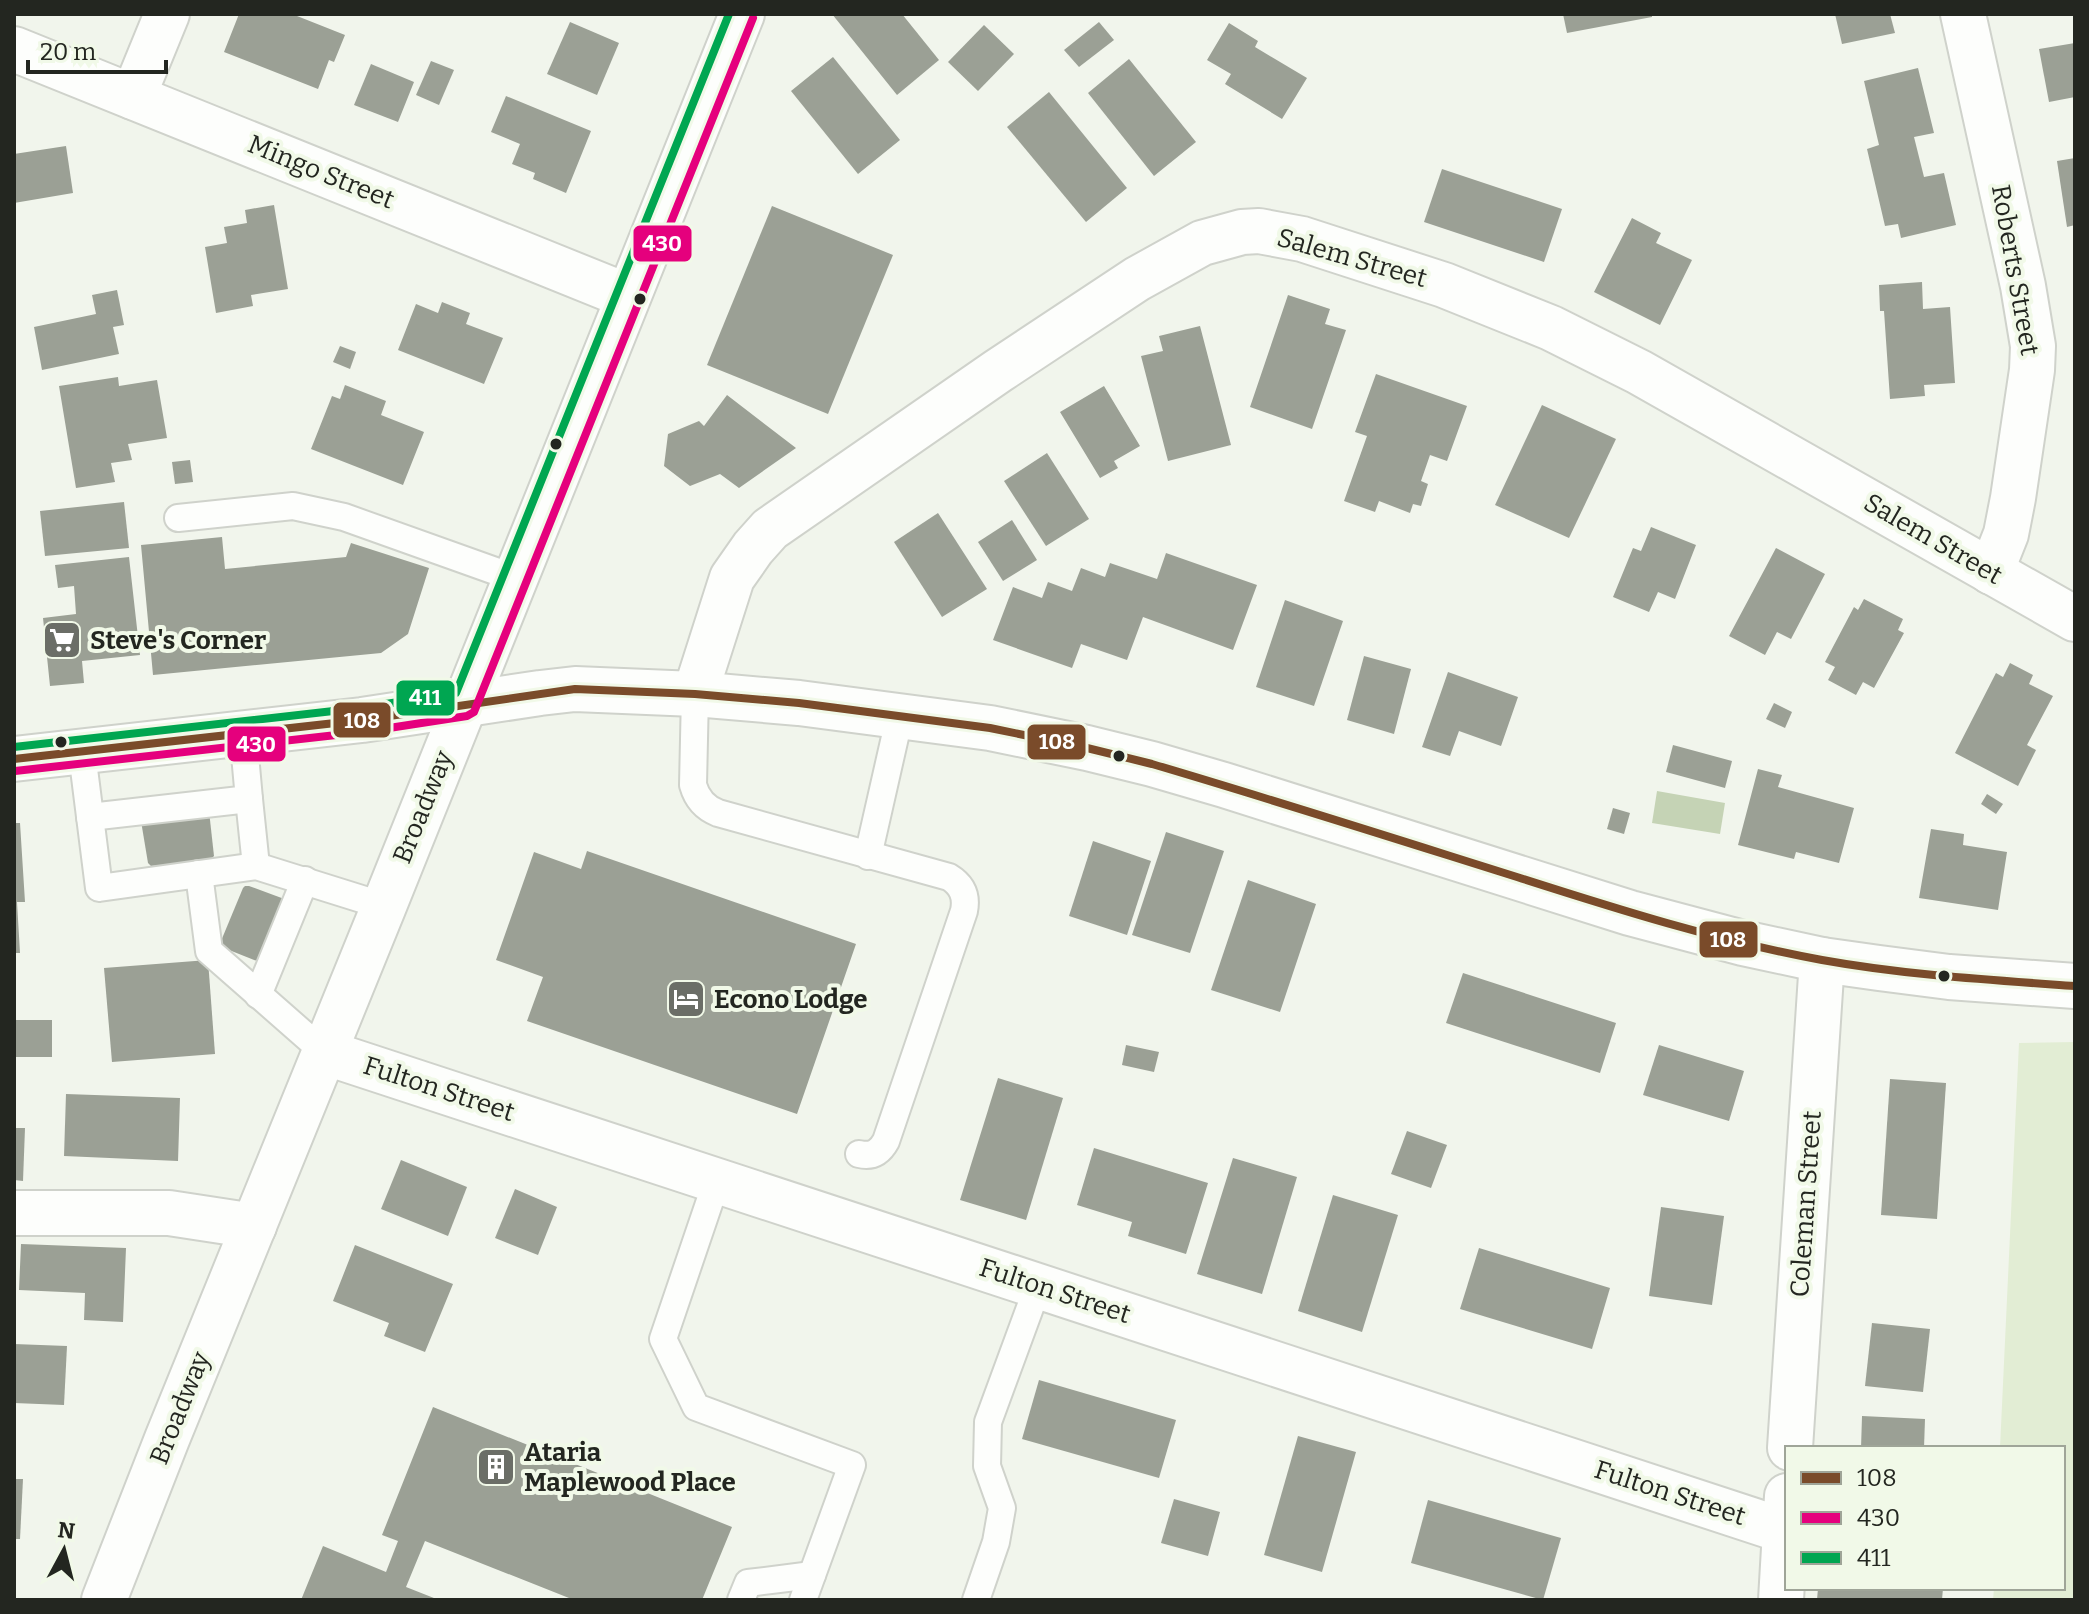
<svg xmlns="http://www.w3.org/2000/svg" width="2089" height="1614" font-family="Bitter,serif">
<rect width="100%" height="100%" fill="#f1f5ec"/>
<!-- green -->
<polygon fill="#e2edd4" points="2075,1042 2075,1600 1993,1600 1994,1588 2063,1588 2063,1448 2000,1448 2019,1043"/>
<!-- water -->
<polygon fill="#c5d3b5" points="1657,791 1725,803 1720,834 1652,823"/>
<!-- building -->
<g fill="#9ba095">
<polygon points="239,14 292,14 345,35 334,62 329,60 318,89 224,52"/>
<polygon points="832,14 902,14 939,60 897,95"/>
<polygon points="1563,14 1652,14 1652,17 1567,33"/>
<polygon points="1835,14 1890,14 1895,33 1842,44"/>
<polygon points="570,22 619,43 597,95 547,74"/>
<polygon points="1099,22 1114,40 1079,67 1064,50"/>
<polygon points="1229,23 1258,41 1255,47 1307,78 1282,119 1225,84 1231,74 1207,60"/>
<polygon points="984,25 1014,54 978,91 948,62"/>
<polygon points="2075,43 2075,97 2049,102 2039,49"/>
<polygon points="833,57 900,140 858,174 791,91"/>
<polygon points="1129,59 1196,142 1154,176 1088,93"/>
<polygon points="431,61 454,70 439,105 416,95"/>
<polygon points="371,64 414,82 398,122 354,105"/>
<polygon points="1918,68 1934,133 1914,137 1924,177 1944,173 1956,225 1901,238 1898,224 1885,226 1867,149 1879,145 1864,81"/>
<polygon points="1049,92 1127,188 1086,222 1007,127"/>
<polygon points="506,96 591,131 566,193 533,179 535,173 512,164 520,144 491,132"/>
<polygon points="66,146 73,193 14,203 14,154"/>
<polygon points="2075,158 2075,225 2067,227 2057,161"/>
<polygon points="1442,169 1562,209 1544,262 1424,222"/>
<polygon points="274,205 288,289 251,295 253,306 216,313 205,247 227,243 224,227 247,223 245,210"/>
<polygon points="772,206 893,255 828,414 707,365"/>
<polygon points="1632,218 1661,233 1656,243 1692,260 1660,325 1594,292"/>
<polygon points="1922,282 1923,309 1950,307 1955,383 1924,385 1925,396 1890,399 1884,311 1880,311 1879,285"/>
<polygon points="117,290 124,325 113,327 119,354 42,370 34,327 96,314 92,295"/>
<polygon points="1288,295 1330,309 1325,324 1346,330 1312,429 1250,407"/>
<polygon points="442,302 470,313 466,324 503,338 484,384 398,350 416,304 438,313"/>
<polygon points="1200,326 1231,445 1168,461 1141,356 1163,351 1159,336"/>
<polygon points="340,346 356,352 350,369 333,362"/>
<polygon points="1376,374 1467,406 1447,461 1430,455 1421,481 1428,484 1421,506 1413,504 1410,513 1379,501 1375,512 1344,501 1367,436 1355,432"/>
<polygon points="118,377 119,386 157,380 167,438 128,444 132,460 111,463 115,482 76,488 59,386"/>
<polygon points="345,385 386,401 381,415 424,432 403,485 311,449 332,396 340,399"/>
<polygon points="1104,386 1140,446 1114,461 1118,468 1100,478 1060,412"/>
<polygon points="727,395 796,448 739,488 720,474 690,486 664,466 668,434 699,421 704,426"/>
<polygon points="1542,405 1616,439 1569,538 1495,505"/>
<polygon points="1047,453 1089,519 1046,546 1004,481"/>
<polygon points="190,460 193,482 175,484 172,462"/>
<polygon points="124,502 129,548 45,556 40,511"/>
<polygon points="938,513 987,589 942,617 894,542"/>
<polygon points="1012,520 1037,560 1003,581 978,542"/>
<polygon points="1651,527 1696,545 1675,599 1658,592 1649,612 1613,597 1633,548 1641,551"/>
<polygon points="222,537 225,569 346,557 351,543 429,568 408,634 381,653 153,675 141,545"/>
<polygon points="1776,548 1825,574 1791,639 1777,632 1765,655 1729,636"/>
<polygon points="1166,553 1257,585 1233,650 1143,617 1127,660 1081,644 1072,668 993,640 1013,587 1042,598 1048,582 1072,591 1081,568 1105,577 1110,563 1157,579"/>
<polygon points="129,557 140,655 82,661 84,683 50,686 43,618 76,614 74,586 58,588 55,565"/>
<polygon points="1864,599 1903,619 1898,630 1904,633 1874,688 1863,682 1856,695 1828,680 1835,667 1825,662 1854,607 1858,610"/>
<polygon points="1285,600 1343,621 1314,706 1256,687"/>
<polygon points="1364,656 1411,669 1394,734 1347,720"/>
<polygon points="2010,663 2033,675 2029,684 2053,696 2027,745 2036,750 2018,786 1955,753 1996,673 2003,677"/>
<polygon points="1448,672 1518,697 1501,746 1459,731 1450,756 1422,747"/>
<polygon points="1774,703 1792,712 1785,728 1766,719"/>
<polygon points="1673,745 1732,761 1725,788 1666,772"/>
<polygon points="1758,769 1782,775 1778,787 1854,808 1839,863 1796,852 1794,859 1738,845"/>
<polygon points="1987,794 2003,804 1996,814 1981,804"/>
<polygon points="1613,808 1630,813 1624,834 1607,829"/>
<polygon points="209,811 214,856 209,861 151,866 148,863 141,821"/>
<polygon points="14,823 20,823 25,902 17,902 20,953 14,953"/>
<polygon points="1931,829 1964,834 1963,845 2007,852 1998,910 1919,898"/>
<polygon points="1166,832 1224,851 1190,953 1132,935"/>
<polygon points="1093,841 1151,861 1127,935 1069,916"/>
<polygon points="587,851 856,944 797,1114 527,1021 543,977 496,960 534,852 581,869"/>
<polygon points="1248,880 1316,904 1280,1012 1211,990"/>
<polygon points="245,886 249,886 287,900 262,963 224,948 221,941 243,888"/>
<polygon points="208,960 215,1054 112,1062 104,968"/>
<polygon points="1463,973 1616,1023 1600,1073 1446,1023"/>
<rect x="14" y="1020" width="38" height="37"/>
<polygon points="1126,1045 1159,1052 1154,1072 1122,1065"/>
<polygon points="1659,1045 1744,1071 1729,1121 1643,1095"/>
<polygon points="998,1078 1063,1098 1026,1220 960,1200"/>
<polygon points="1890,1079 1946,1083 1937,1219 1881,1215"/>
<polygon points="66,1094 180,1098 178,1161 64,1156"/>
<polygon points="14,1128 25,1128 23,1181 14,1180"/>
<polygon points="1407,1131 1447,1145 1431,1188 1391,1174"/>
<polygon points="1094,1148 1208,1183 1186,1254 1128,1236 1132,1222 1077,1205"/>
<polygon points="1233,1158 1297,1177 1262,1294 1197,1274"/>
<polygon points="401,1160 467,1187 448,1236 381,1209"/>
<polygon points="515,1189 557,1207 538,1255 495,1238"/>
<polygon points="1333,1195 1398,1215 1362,1332 1298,1311"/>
<polygon points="1661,1207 1724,1216 1712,1305 1649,1296"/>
<polygon points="21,1244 126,1248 123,1322 84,1320 85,1293 19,1290"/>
<polygon points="355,1245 453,1284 425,1352 384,1336 389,1323 333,1301"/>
<polygon points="1479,1248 1610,1288 1592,1349 1460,1309"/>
<polygon points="1872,1323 1930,1329 1923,1392 1865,1386"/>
<polygon points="14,1344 67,1346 64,1405 14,1403"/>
<polygon points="1039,1380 1176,1420 1159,1478 1022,1439"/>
<polygon points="433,1407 732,1527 702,1600 574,1600 425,1541 406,1587 439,1600 301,1600 323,1546 386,1572 398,1541 382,1535"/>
<polygon points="1862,1416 1925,1419 1924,1448 1861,1448"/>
<polygon points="1298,1436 1356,1452 1322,1572 1264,1555"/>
<polygon points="14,1479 23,1479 20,1539 14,1539"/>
<polygon points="1174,1499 1220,1512 1208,1556 1161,1543"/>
<polygon points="1428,1500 1561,1538 1543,1600 1411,1563"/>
<polygon points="1818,1588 1943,1588 1942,1600 1817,1600"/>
</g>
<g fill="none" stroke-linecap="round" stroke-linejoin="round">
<defs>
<g id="service">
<polyline points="178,518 293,506 344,517 515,578"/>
<path d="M 695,694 L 693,785 C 697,799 705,808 718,813 L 949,877 C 962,885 967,896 964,911 L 886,1141 C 880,1152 872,1157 859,1154"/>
<polyline points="82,753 99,888 256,866 384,906"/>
<polyline points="249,799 256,866"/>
<polyline points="90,817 249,799 243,733"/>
<polyline points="868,856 900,715"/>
<polyline points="199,874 209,951 324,1052"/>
<polyline points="258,995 305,880"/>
<polyline points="717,1180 663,1339 696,1407 852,1465 803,1600"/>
<polyline points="741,1600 748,1583 812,1575"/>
<polyline points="976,1600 996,1542 1002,1508 987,1466 988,1422 1038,1286"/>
</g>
<g id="minor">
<polyline points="1963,14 2023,286 2033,346 2032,370 2013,498 2006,534 1991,572"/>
<polyline points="14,49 627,296"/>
<polyline points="133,97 167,14"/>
<polyline points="695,694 732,578 753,548 770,529 998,371 1137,279 1202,243 1242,232 1259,231 1302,239 1444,285 1551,328 1639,372 2075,619"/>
<polyline points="324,1052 1785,1531"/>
<polyline points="14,1213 169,1213 254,1226"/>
<polyline points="1790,1448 1822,960"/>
<polyline points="1781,1600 1787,1496"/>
</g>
<polyline id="secondary" points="14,759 362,720 540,693 575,689 695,694 799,703 990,728 1087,748 1152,764 1224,785 1630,913 1743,943 1822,960 1879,968 1949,977 2075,986"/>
<polyline id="primary" points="104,1600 167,1439 384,906 742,14"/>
</defs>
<!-- service casing -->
<use href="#service" stroke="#cfd2cb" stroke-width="30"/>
<!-- minor casing -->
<use href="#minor" stroke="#cfd2cb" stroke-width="48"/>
<!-- secondary casing -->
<use href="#secondary" stroke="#cfd2cb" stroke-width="48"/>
<!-- primary casing -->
<use href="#primary" stroke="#cfd2cb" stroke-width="48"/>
<!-- service -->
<use href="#service" stroke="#fdfefc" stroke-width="26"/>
<!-- minor -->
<use href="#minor" stroke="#fdfefc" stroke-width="44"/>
<!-- secondary -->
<use href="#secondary" stroke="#fdfefc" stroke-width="44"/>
<!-- primary -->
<use href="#primary" stroke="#fdfefc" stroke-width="44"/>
<defs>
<path id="bus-1" d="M 14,759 L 362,720 L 575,689 L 695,694 L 799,703 L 990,728 L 1087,748 L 1152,764 C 1274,800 1396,839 1517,877 C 1617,909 1718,941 1822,960 C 1905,975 1990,980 2075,986"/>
<polyline id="bus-2" points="15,771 363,732 467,716 474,712 753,18"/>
<polyline id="bus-3" points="14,747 360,708 456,693 729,14"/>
</defs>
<!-- bus-1 casing -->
<use href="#bus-1" stroke="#f1f9e8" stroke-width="14"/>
<!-- bus-2 casing -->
<use href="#bus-2" stroke="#f1f9e8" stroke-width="14"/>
<!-- bus-3 casing -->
<use href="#bus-3" stroke="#f1f9e8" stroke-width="14"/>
<!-- bus-1 -->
<use href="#bus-1" stroke="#7a4b2a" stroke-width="8"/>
<!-- bus-2 -->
<use href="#bus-2" stroke="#e5007d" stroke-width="8"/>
<!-- bus-3 -->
<use href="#bus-3" stroke="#00a651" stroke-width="8"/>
</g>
<!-- icons -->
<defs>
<symbol id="supermarket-square" viewBox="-11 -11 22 22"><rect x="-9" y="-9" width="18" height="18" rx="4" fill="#6b6e67" stroke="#f1f9e8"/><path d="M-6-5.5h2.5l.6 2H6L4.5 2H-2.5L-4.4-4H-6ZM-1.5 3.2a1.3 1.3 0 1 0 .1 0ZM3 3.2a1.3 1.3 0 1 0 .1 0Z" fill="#fff"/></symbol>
<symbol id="hotel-square" viewBox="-11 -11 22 22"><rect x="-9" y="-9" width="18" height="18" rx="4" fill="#6b6e67" stroke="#f1f9e8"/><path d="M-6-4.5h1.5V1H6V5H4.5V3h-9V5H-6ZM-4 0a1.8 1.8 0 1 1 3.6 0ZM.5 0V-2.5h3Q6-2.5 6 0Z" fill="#fff"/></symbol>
<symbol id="building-square" viewBox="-11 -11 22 22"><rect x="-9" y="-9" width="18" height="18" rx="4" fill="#6b6e67" stroke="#f1f9e8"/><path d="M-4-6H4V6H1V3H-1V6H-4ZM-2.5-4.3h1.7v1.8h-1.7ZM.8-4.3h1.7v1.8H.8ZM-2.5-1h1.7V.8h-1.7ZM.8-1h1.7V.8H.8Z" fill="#fff"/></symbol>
</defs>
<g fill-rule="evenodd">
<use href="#supermarket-square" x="40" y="618" width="44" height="44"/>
<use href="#hotel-square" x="664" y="977" width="44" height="44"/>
<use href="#building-square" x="474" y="1445" width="44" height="44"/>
</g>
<!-- markers -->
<g fill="#232620" stroke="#f1f9e8" stroke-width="3">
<circle cx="640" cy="299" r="7"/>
<circle cx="556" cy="444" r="7"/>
<circle cx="61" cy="742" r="7"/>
<circle cx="1119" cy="756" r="7"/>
<circle cx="1944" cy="976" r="7"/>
</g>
<g text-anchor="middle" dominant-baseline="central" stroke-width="8" stroke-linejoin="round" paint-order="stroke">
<!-- street labels -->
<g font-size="26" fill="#232620" stroke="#f1f9e8">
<text transform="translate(321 172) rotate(22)">Mingo Street</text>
<text transform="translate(1352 258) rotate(16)">Salem Street</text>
<text transform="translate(2015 270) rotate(80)">Roberts Street</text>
<text transform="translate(1933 539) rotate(30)">Salem Street</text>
<text transform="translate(423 807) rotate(-68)">Broadway</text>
<text transform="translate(439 1089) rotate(18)">Fulton Street</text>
<text transform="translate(1806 1204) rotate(-86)">Coleman Street</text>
<text transform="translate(1055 1291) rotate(18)">Fulton Street</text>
<text transform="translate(180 1408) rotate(-68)">Broadway</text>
<text transform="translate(1670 1493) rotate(18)">Fulton Street</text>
</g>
<!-- poi labels -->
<g font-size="26" font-weight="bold" fill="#232620" stroke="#f1f9e8" text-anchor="start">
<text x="90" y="640">Steve's Corner</text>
<text x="714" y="999">Econo Lodge</text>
<text x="524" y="1452">Ataria<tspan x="524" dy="30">Maplewood Place</tspan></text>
</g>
</g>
<g stroke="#f1f9e8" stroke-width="3">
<rect x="632" y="224" width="61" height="39" rx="8" fill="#e5007d"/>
<rect x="395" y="679" width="61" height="38" rx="8" fill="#00a651"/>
<rect x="332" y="701" width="60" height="38" rx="8" fill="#7a4b2a"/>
<rect x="1026" y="723" width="61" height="38" rx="8" fill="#7a4b2a"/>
<rect x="226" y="725" width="61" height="38" rx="8" fill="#e5007d"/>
<rect x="1698" y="920" width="61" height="39" rx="8" fill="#7a4b2a"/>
</g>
<g font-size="22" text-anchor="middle" font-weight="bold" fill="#fff">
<text x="662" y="251">430</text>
<text x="425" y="705">411</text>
<text x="362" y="728">108</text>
<text x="1057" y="749">108</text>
<text x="256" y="752">430</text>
<text x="1728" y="947">108</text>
</g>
<!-- border -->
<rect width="2089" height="1614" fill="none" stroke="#232620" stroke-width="32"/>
<!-- legend -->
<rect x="1785" y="1446" width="280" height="144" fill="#f1f9e8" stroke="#9fa598" stroke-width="2"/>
<rect x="1801" y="1472" width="40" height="12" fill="#7a4b2a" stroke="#9fa598" stroke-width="2"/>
<text x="1857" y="1486" font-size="24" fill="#232620">108</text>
<rect x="1801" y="1512" width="40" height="12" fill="#e5007d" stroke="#9fa598" stroke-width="2"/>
<text x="1857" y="1526" font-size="24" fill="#232620">430</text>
<rect x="1801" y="1552" width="40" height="12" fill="#00a651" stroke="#9fa598" stroke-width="2"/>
<text x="1857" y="1566" font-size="24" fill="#232620">411</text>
<!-- north arrow -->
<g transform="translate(64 1550) rotate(7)" stroke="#f1f9e8" stroke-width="6" paint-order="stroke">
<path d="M0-6L14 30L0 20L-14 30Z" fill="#232620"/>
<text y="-12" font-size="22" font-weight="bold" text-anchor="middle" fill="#232620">N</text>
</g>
<!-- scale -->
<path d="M28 60v12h138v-12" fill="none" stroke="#232620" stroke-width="4"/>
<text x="40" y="60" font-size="24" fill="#232620" stroke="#f1f9e8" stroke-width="6" paint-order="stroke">20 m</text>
</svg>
